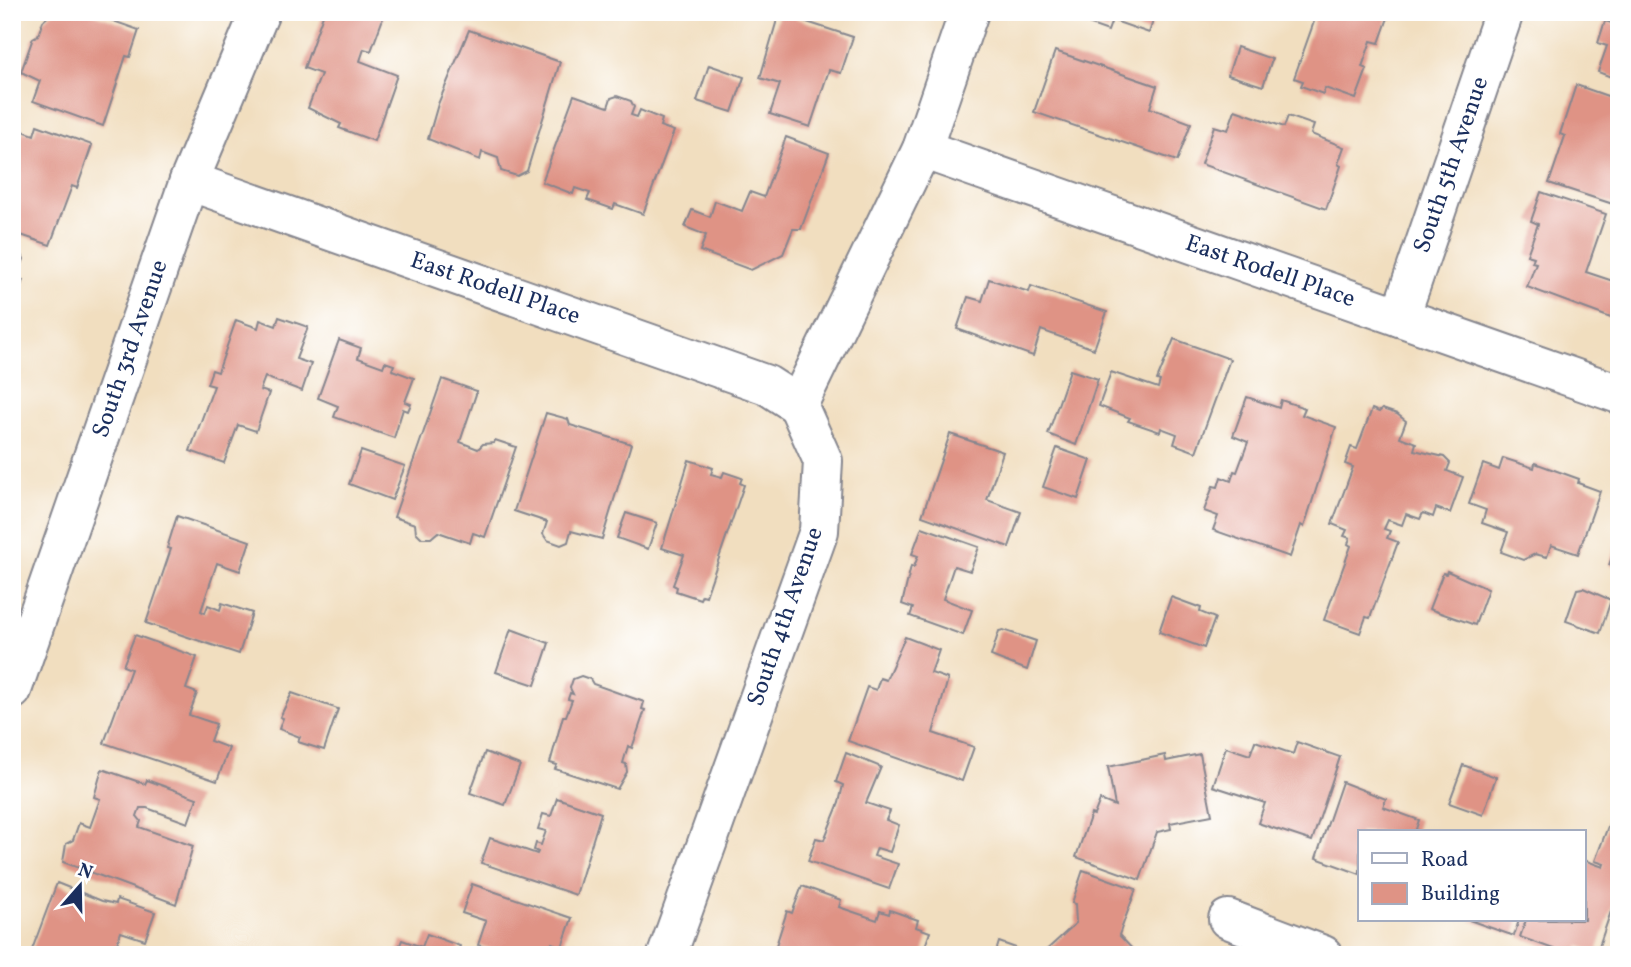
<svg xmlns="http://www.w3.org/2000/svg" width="1631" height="967" font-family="Vollkorn,serif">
<rect width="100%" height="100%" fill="#fff"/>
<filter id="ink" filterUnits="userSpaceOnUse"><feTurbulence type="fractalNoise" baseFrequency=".0143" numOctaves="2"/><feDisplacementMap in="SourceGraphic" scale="14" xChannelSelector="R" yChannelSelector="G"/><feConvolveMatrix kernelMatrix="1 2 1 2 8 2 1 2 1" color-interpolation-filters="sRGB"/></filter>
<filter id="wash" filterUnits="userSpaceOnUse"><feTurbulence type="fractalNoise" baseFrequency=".00686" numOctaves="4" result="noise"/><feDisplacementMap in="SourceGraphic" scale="28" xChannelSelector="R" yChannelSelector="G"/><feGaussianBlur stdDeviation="1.57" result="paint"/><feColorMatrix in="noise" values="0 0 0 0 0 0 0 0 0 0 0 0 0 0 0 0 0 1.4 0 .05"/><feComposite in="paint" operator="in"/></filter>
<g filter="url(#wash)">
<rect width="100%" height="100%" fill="#f1debf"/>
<g id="blocks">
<!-- building -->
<g fill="#df9385">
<polygon points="53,12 88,12 139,30 130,57 126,56 103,126 33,101 40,81 21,72 33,38 38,35 43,21"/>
<polygon points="324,12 385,13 371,51 364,49 360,61 397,75 374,141 339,128 341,124 308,108 321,74 304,68"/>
<polygon points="1073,12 1156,12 1149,33 1112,20 1108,31 1071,18"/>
<polygon points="1306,12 1389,15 1379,43 1371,41 1362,67 1367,69 1356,99 1325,88 1323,94 1301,86 1303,81 1294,78 1316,16"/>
<polygon points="779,13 853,37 841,73 829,70 810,127 770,114 780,84 760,78"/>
<polygon points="1618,13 1619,14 1619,80 1598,72 1607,46 1598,43 1605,21 1615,24"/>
<polygon points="469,30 560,62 527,171 517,176 501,171 498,158 482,152 480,160 428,139 438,104"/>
<polygon points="1237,47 1272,59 1263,86 1228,75"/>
<polygon points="1055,51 1157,86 1150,108 1191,123 1177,161 1034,112"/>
<polygon points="709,65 744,77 732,112 697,101"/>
<polygon points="1576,85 1619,100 1619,206 1549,183 1565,136 1560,134"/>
<polygon points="574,95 608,107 611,98 617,96 631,101 634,107 631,115 637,117 640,110 662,119 660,126 674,131 643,214 615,204 613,209 587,200 590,193 575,188 573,194 542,182"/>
<polygon points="1235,110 1284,127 1288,116 1314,125 1311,134 1344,147 1338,164 1341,166 1326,209 1201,164 1214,126 1228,130"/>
<polygon points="37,125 92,145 77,188 72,186 50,245 12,232 12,160 23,131 34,135"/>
<polygon points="786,137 829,153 801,229 793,229 783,254 751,270 700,251 706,235 685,227 692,210 710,217 715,201 742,211 750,192 764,197"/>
<polygon points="1541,192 1606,214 1586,272 1619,283 1619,321 1527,287 1536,263 1532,262 1534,257 1527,255 1538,224 1531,221"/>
<polygon points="12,246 19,248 24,259 17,277 23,280 13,308"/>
<polygon points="989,279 1029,292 1031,286 1107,312 1094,349 1041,330 1033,356 957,329 968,297 982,301"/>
<polygon points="279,317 308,327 296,359 311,364 302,391 265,377 260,390 269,393 256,431 238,425 224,463 190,451 214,386 207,384 212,370 218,372 236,320 258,328 260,320 276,326"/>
<polygon points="1174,339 1230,359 1196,452 1174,444 1177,434 1161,428 1160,432 1128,421 1130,418 1099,406 1111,372 1158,388 1160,381 1157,380"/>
<polygon points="339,340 361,348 358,358 383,367 385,362 394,365 392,370 414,378 405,402 411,404 408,411 403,409 394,438 334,417 338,406 318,398"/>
<polygon points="1070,370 1098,379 1076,445 1048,434"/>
<polygon points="442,379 477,391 460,442 478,449 483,444 494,443 495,440 516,447 485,537 473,533 470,543 438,532 431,538 422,538 416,532 415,524 394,517"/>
<polygon points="1247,397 1279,408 1281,400 1305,408 1302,415 1336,427 1304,527 1301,525 1290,557 1213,530 1218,516 1204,511 1213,486 1218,487 1221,477 1231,481 1234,471 1237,472 1248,442 1233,436"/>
<polygon points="1372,409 1379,412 1382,409 1397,414 1406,421 1400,437 1416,443 1414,450 1444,457 1450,463 1447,471 1463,477 1450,513 1436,508 1433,517 1423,513 1420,519 1406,514 1402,525 1388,520 1384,529 1390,531 1387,538 1398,542 1370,618 1366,617 1360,633 1324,620 1351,546 1348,544 1350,538 1344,536 1347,530 1332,524 1353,467 1345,464 1351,447 1357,449"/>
<polygon points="546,413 568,419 570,425 631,444 602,539 571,531 568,542 561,545 547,540 543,534 547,522 514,511"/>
<polygon points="950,434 1003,452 987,500 1021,512 1009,547 922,516"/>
<polygon points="1057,448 1091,460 1078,499 1043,487"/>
<polygon points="361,451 405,466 392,500 349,484"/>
<polygon points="1503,458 1534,468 1535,463 1579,479 1578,483 1600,491 1578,554 1551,545 1547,557 1535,554 1523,560 1501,552 1508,532 1482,523 1486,510 1469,504 1483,464 1499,470"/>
<polygon points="689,460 713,468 711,474 722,477 724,472 742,478 740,483 744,485 706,596 702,595 700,599 676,591 677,587 673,585 684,555 662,548"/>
<polygon points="626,513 657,523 648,549 617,538"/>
<polygon points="177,516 250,541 240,571 217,563 201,611 205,613 208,605 220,610 222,603 252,613 239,654 146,623 171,549 167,548"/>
<polygon points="922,527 979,547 970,571 954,566 943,599 972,610 963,635 910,616 913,608 902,604 911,566 914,567 918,556 912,554"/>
<polygon points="1618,540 1619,540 1619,568 1609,565"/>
<polygon points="1447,571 1488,589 1475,625 1429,609 1443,573 1446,574"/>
<polygon points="1583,588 1611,600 1600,633 1566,621 1577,589"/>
<polygon points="1171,597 1201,608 1200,612 1215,618 1204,648 1159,632"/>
<polygon points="511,629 549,643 535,685 496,672"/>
<polygon points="1003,630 1036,641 1027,670 991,656 999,631"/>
<polygon points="135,635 197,657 186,689 197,693 189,715 216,724 210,741 229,748 217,781 104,743 131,669 123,666"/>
<polygon points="905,637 939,650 931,673 948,679 933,733 974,747 962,781 848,741 867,687 876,690 880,678 886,680"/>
<polygon points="581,676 590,679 593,684 644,702 642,709 645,710 632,748 628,746 623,763 626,764 627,772 617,789 555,769 557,765 550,763 563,716 566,716 572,700 568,699 570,693 573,694 570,688 573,679"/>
<polygon points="292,693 338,709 324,750 298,742 300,737 279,729 283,718 280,717"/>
<polygon points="1255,741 1293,754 1297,742 1340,757 1312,841 1258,823 1265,803 1213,786 1226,747 1250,755"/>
<polygon points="485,752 520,765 505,805 470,793"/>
<polygon points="846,753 881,767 866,803 890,811 886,820 899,825 890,852 877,848 874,856 898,864 889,889 808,861 816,838 824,840 839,803 843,785 836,782"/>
<polygon points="1200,754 1212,815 1170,823 1171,829 1157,832 1140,880 1076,857 1091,814 1094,815 1100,800 1115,806 1108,767 1165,755 1166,761"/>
<polygon points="1463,765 1496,777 1483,815 1449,803"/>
<polygon points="102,769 145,784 147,780 197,798 188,823 147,808 140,808 137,816 141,821 139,827 193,846 176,904 63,862 66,844 73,840 79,823 90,827 100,799 94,797"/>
<polygon points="1342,782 1386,799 1383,807 1419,820 1415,832 1360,832 1360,874 1316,858"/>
<polygon points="557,798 601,813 576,895 481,863 490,838 537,854 538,852 534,850 536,843 541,845 546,831 538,829 543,814 551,816"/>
<polygon points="1610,821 1619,824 1619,888 1597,952 1580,946 1577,955 1570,955 1520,937 1526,920 1584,920 1584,860 1603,867 1604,864 1595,861"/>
<polygon points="1083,870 1136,889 1119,935 1138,955 1041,955 1076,923 1075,904 1072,903"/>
<polygon points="57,883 102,901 116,904 117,899 155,912 145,940 121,932 113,955 30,955"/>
<polygon points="472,884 572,918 562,947 552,943 548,955 493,955 494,950 478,945 486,921 462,913"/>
<polygon points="802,886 841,900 839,907 877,920 880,911 889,914 890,910 918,920 916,927 930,932 922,955 773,955 787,911 792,913"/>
<polygon points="1469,920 1519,920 1514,936"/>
<polygon points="427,934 460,946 457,955 396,955 402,940 422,947"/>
<polygon points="999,942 1027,952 1026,955 995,955"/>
</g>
</g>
</g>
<g filter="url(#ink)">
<use href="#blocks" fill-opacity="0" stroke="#86868e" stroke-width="2"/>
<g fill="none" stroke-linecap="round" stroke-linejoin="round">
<defs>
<g id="minor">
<polyline points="922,149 1619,394"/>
<polyline points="189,181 767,385 798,405"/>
<polyline points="1400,317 1504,12"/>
<polyline points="12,690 189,181 260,12"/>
<polyline points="1228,919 1323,955"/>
<polyline points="667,955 819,531 823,461 798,405 922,149 969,12"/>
</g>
</defs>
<!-- minor casing -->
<use href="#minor" stroke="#86868e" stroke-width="42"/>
<!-- minor -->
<use href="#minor" stroke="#fff" stroke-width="38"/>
</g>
</g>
<g text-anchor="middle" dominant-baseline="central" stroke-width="7" stroke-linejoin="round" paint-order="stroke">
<!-- street labels -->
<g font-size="24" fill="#1b2f5e" stroke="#fff">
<text transform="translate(1452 165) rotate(-71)">South 5th Avenue</text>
<text transform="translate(1270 272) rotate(19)">East Rodell Place</text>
<text transform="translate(495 289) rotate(19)">East Rodell Place</text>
<text transform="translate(131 349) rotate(-71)">South 3rd Avenue</text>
<text transform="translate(786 617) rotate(-71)">South 4th Avenue</text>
</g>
</g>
<!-- margin -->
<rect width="1631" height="967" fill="none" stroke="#fff" stroke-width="42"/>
<!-- legend -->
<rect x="1358" y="830" width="228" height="91" fill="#ffffff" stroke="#a4acbf" stroke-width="2"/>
<rect x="1372" y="853" width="35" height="10" fill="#ffffff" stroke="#a4acbf" stroke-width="2"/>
<text x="1421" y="866" font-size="21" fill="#1b2f5e">Road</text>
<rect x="1372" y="883" width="35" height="21" fill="#df9385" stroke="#a4acbf" stroke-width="2"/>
<text x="1421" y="900" font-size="21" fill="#1b2f5e">Building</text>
<!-- north arrow -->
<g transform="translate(80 886) rotate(20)" stroke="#ffffff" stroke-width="5" paint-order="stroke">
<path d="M0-5L12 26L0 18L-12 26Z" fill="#1b2f5e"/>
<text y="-10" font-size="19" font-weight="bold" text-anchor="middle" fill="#1b2f5e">N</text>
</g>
</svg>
